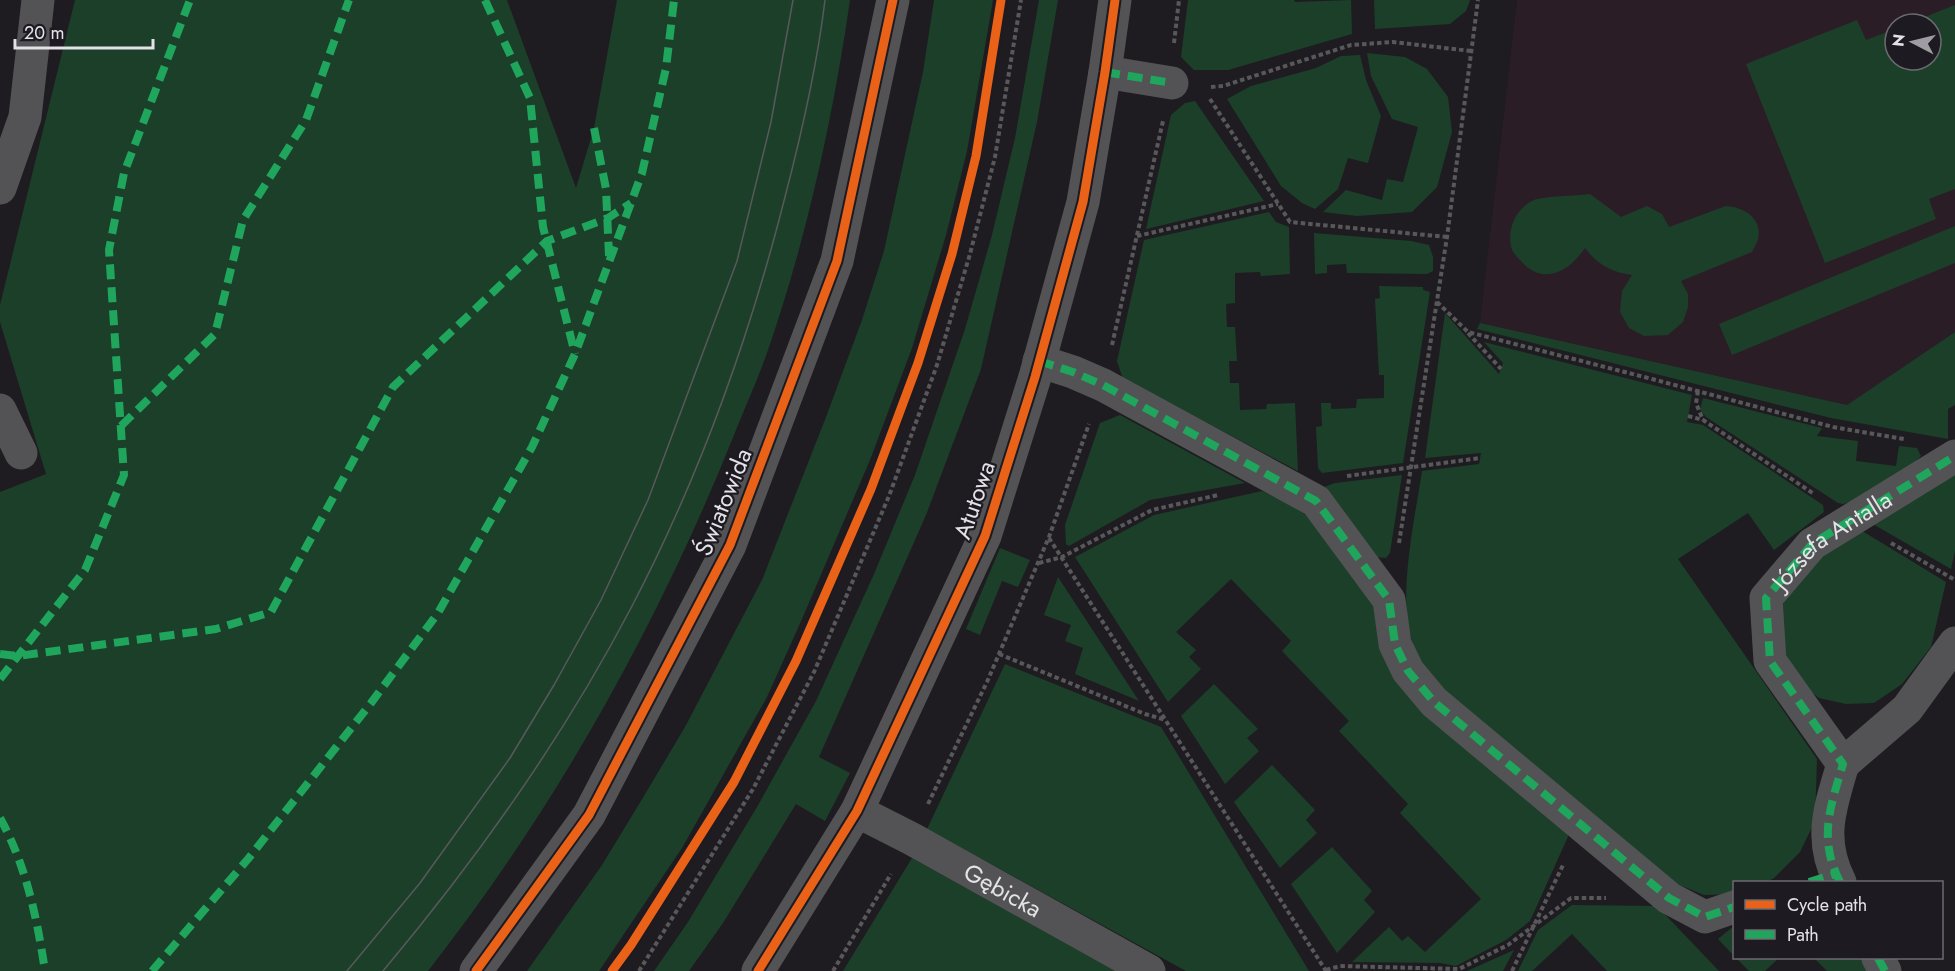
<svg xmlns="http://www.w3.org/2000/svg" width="1955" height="971" font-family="Jost,sans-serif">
<rect width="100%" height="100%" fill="#1e1c20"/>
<!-- education -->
<path fill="#2b1d26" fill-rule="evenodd" d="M 1517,0 L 1955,0 L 1955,332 L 1847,405 L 1480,323 ZM 1895,24 L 1931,24 L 1931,60 L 1895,60 Z"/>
<!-- green -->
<g fill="#1c3f2a">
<path d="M 75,0 L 507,0 L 576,188 L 594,128 L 617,0 L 850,0 C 833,118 807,237 768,350 C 758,379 745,407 734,435 C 657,627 555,809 428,971 L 0,971 L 0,492 L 46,474 L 0,322 L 0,305 Z"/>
<polygon points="934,0 993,0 967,151 946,235 912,348 870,460 802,619 767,697 682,848 599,971 527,971 602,865 644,796 685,727 762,580 826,417 862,320 884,251 923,72"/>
<polygon points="1039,0 1058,0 1037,122 981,369 926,515 819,757 850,773 825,821 796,804 723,923 689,971 654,971 688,922 757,807 816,701 874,574 915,475 965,329 992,235 1015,138"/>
<polygon points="1188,0 1294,0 1295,2 1351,0 1352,34 1228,70 1194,70 1181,57"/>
<polygon points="1374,0 1470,0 1466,11 1450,24 1375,29"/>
<polygon points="1955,5 1955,189 1929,199 1936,219 1825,263 1746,64 1857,20 1866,40 1895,29 1895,60 1931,60 1931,24 1907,24"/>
<polygon points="1367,53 1405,57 1427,69 1448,97 1452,132 1437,187 1412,212 1357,216 1323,212 1346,190 1382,200 1387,179 1403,182 1418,127 1392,119 1371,76"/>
<polygon points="1360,55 1366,80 1381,116 1368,163 1348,158 1338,189 1315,209 1302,203 1281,186 1227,99 1251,86 1316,68 1341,56"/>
<polygon points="1195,101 1264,201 1146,229 1171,115 1185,103"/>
<path d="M 1590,194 L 1621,217 L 1647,206 L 1662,214 L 1669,227 L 1726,206 C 1743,207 1763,218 1758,239 C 1757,243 1754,248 1752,252 L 1681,281 L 1688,294 L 1688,307 L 1683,322 L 1668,335 L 1644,336 L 1629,328 L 1620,312 L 1622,291 L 1632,275 C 1611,272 1598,265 1585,248 C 1569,272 1543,286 1521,261 C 1518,258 1514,254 1512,250 C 1506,231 1515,208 1534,200 C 1545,196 1576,196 1590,194 Z"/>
<polygon points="1269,212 1276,222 1289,227 1290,274 1261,276 1260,272 1235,273 1235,303 1226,304 1227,327 1235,327 1237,361 1229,361 1230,383 1239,383 1240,410 1266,409 1267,404 1295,403 1298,471 1123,379 1117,361 1144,240"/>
<polygon points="1955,226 1955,263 1732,355 1719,324"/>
<polygon points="1314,233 1411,241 1429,245 1433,257 1433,271 1427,274 1347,273 1346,264 1327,265 1327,273 1315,274"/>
<polygon points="1379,286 1423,287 1423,290 1430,292 1403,463 1322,473 1318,468 1316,427 1322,426 1321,403 1331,403 1331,409 1356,408 1357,399 1384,398 1384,375 1379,375 1375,299 1380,298"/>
<path d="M 1445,313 L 1499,374 L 1503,363 L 1484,342 L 1692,395 L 1687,422 L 1703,425 L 1823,505 L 1824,512 L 1774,550 L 1748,513 L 1678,559 L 1817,759 L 1815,821 L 1800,852 L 1774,878 L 1766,882 L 1734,882 L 1734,894 L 1704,895 L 1667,880 L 1442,692 C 1430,676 1418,660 1412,641 C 1397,597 1415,518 1422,471 L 1479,464 L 1481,453 L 1425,458 Z"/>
<polygon points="1480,323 1847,405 1955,332 1955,405 1948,409 1948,439 1831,418 1477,329"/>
<polygon points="1703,398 1822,428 1817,436 1858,441 1856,461 1896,466 1899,446 1917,448 1921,456 1915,462 1850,502 1843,504 1838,503 1706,417 1700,410"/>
<polygon points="1120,415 1245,483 1150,500 1069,546 1066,544 1065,525 1100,423"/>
<polygon points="1955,463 1955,551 1951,569 1864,519"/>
<polygon points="1402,475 1390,553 1386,558 1375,557 1324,487 1335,483"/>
<polygon points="1262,491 1291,504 1313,520 1373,601 1381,653 1413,699 1571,830 1530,921 1506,940 1456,966 1440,963 1352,962 1389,927 1402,941 1408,936 1425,952 1481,899 1400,813 1408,804 1339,731 1349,721 1282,651 1291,641 1231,579 1176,632 1196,650 1189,657 1201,669 1168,702 1075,557 1154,515"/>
<polygon points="1854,526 1946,582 1931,647 1902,684 1874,703 1846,704 1819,698 1791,677 1777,620 1789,589"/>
<polygon points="1000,548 1030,560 1018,587 1002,581 980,635 966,629"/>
<polygon points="1058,577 1139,701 1075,674 1083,648 1065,641 1071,625 1044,615"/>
<polygon points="1005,664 1161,727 1309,971 1186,971 927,829"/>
<polygon points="1214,684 1258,729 1247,738 1259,751 1225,784 1181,716"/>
<polygon points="1272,765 1315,810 1306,820 1317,833 1280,868 1234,802"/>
<polygon points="1332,847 1372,891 1364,900 1375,912 1337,953 1291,884"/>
<polygon points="912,858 1116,971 843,971"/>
<polygon points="1572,905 1657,906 1719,971 1607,971 1572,934 1532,971 1518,971 1538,930"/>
<polygon points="1734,926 1734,956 1718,939"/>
<polygon points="1514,950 1503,971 1467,971"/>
<polygon points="1736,958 1779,958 1765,971 1749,971"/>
<polygon points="1814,958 1869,958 1872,971 1827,971"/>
</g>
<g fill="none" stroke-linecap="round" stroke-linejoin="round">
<!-- path -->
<g stroke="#58575a" stroke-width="4" stroke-dasharray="4.5 3" stroke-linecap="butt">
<polyline points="1174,43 1179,0"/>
<polyline points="1211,87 1223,86 1351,45 1393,42 1471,51"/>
<polyline points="1210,99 1290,222 1447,237"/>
<polyline points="1137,236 1278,204"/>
<polyline points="1437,302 1468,332 1652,379 1833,427 1904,439"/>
<polyline points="1468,333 1501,369"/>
<polyline points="1112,345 1163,121"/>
<polyline points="1698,391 1696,403 1703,420"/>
<polyline points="1688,416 1703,420 1814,494"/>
<polyline points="1347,476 1480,458"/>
<polyline points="1049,538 1326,971"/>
<polyline points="1399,543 1447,237 1478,0"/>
<polyline points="1891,543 1955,580"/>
<polyline points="1039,563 1062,557 1152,510 1218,495"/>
<polyline points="999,654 1145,714 1166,720"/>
<polyline points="928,804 987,682 1049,537 1089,424"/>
<polyline points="1326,970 1340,966 1459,969 1508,945 1571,898 1606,898"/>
<polyline points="639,971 753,789 814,672 889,496 937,365 970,254 995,157 1021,0"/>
<polyline points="833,971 891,874"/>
<polyline points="1512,971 1564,863"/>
</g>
<!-- minor -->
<g stroke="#535355" stroke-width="33">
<polyline points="1105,72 1172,83"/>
<polyline points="0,188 25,117 38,0"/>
<polyline points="1039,361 1073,372 1103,385 1316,501 1389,600 1395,644 1408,671 1434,702 1669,898 1705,917 1734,907"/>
<polyline points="0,410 21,453"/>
<polyline points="1843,764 1907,709 1955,643"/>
<path id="s1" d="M 857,811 L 912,839 L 1149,971"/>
<path d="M 1840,882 C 1818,839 1830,808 1843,764 L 1770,661 L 1766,598 L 1812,544 L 1955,456"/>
<polyline points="1878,958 1885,971"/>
<polyline points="476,971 589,815 730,545 837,261 893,0"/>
<polyline points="758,971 857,811 985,536 1035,377 1083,202 1105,72 1115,0"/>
</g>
<!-- tram -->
<g stroke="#59585b" stroke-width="1.5">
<polyline points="347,971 420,883 510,758 554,685 601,600 648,500 737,261 771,122 793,0"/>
<path d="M 383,971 C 477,859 563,738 631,608 C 699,478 749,339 785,197 C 802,132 817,67 825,0"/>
</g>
<!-- quiet -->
<g stroke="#20a55d" stroke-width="8" stroke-dasharray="15 8" stroke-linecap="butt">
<polyline points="485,0 530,98 543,227 575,354"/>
<polyline points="1105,72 1172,83"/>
<polyline points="594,128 606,189 609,256"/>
<polyline points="1039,361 1073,372 1103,385 1316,501 1389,600 1395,644 1408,671 1434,702 1669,898 1705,917 1734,907"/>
<polyline points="121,426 215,334 243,220 306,120 349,0"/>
<polyline points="0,654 18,656 216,629 271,612 393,387 547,241 608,218 631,203"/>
<polyline points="0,679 85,570 124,475 109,250 124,173 190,0"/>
<path d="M 0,818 C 26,865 37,918 45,971"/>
<polyline points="1809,882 1835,874"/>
<path id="s2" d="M 1840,882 C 1818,839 1830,808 1843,764 L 1770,661 L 1766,598 L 1812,544 L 1955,456"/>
<polyline points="1878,958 1885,971"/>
<polyline points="152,971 248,859 371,703 438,613 532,447 575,354 642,173 666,68 674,0"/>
</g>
<defs>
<g id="cycleway">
<polyline points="476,971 589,815 730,545 837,261 893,0"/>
<polyline points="612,971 631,945 734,782 796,661 871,489 918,363 952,254 976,156 1001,0"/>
<polyline points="758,971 857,811 985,536 1035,377 1083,202 1105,72 1115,0"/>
</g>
</defs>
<!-- cycleway casing -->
<use href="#cycleway" stroke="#1d1b21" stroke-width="13"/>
<!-- cycleway -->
<use href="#cycleway" stroke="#ea6118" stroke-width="9"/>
</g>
<g text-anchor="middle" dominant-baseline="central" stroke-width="4.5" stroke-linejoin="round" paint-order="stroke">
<!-- street labels -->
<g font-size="24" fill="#e3e2e7" stroke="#1d1b21">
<text transform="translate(974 500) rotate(-71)">Atutowa</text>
<text transform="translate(723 502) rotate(-68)">Światowida</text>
<text stroke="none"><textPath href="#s2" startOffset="400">Józsefa Antalla</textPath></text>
<text stroke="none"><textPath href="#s1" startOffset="166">Gębicka</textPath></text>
</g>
</g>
<!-- legend -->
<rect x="1733" y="881" width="210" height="78" fill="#1d1b21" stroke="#6c6b70" stroke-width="1.5"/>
<rect x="1745" y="900" width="30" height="9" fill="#ea6118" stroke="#6c6b70" stroke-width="1.5"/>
<text x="1787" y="911" font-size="18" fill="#e3e2e7">Cycle path</text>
<rect x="1745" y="930" width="30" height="9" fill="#20a55d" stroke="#6c6b70" stroke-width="1.5"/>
<text x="1787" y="941" font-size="18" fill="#e3e2e7">Path</text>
<!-- north arrow -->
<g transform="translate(1913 42) rotate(277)"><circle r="28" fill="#1d1b21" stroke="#6c6b70" stroke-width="1.5"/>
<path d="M0-4.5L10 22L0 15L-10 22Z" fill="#9e9da1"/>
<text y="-9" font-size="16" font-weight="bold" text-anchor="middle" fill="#e3e2e7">N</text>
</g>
<!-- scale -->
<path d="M15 39v9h138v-9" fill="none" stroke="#e3e2e7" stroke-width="3"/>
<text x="24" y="39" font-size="18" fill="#e3e2e7" stroke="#1d1b21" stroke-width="4.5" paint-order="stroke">20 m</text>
</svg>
